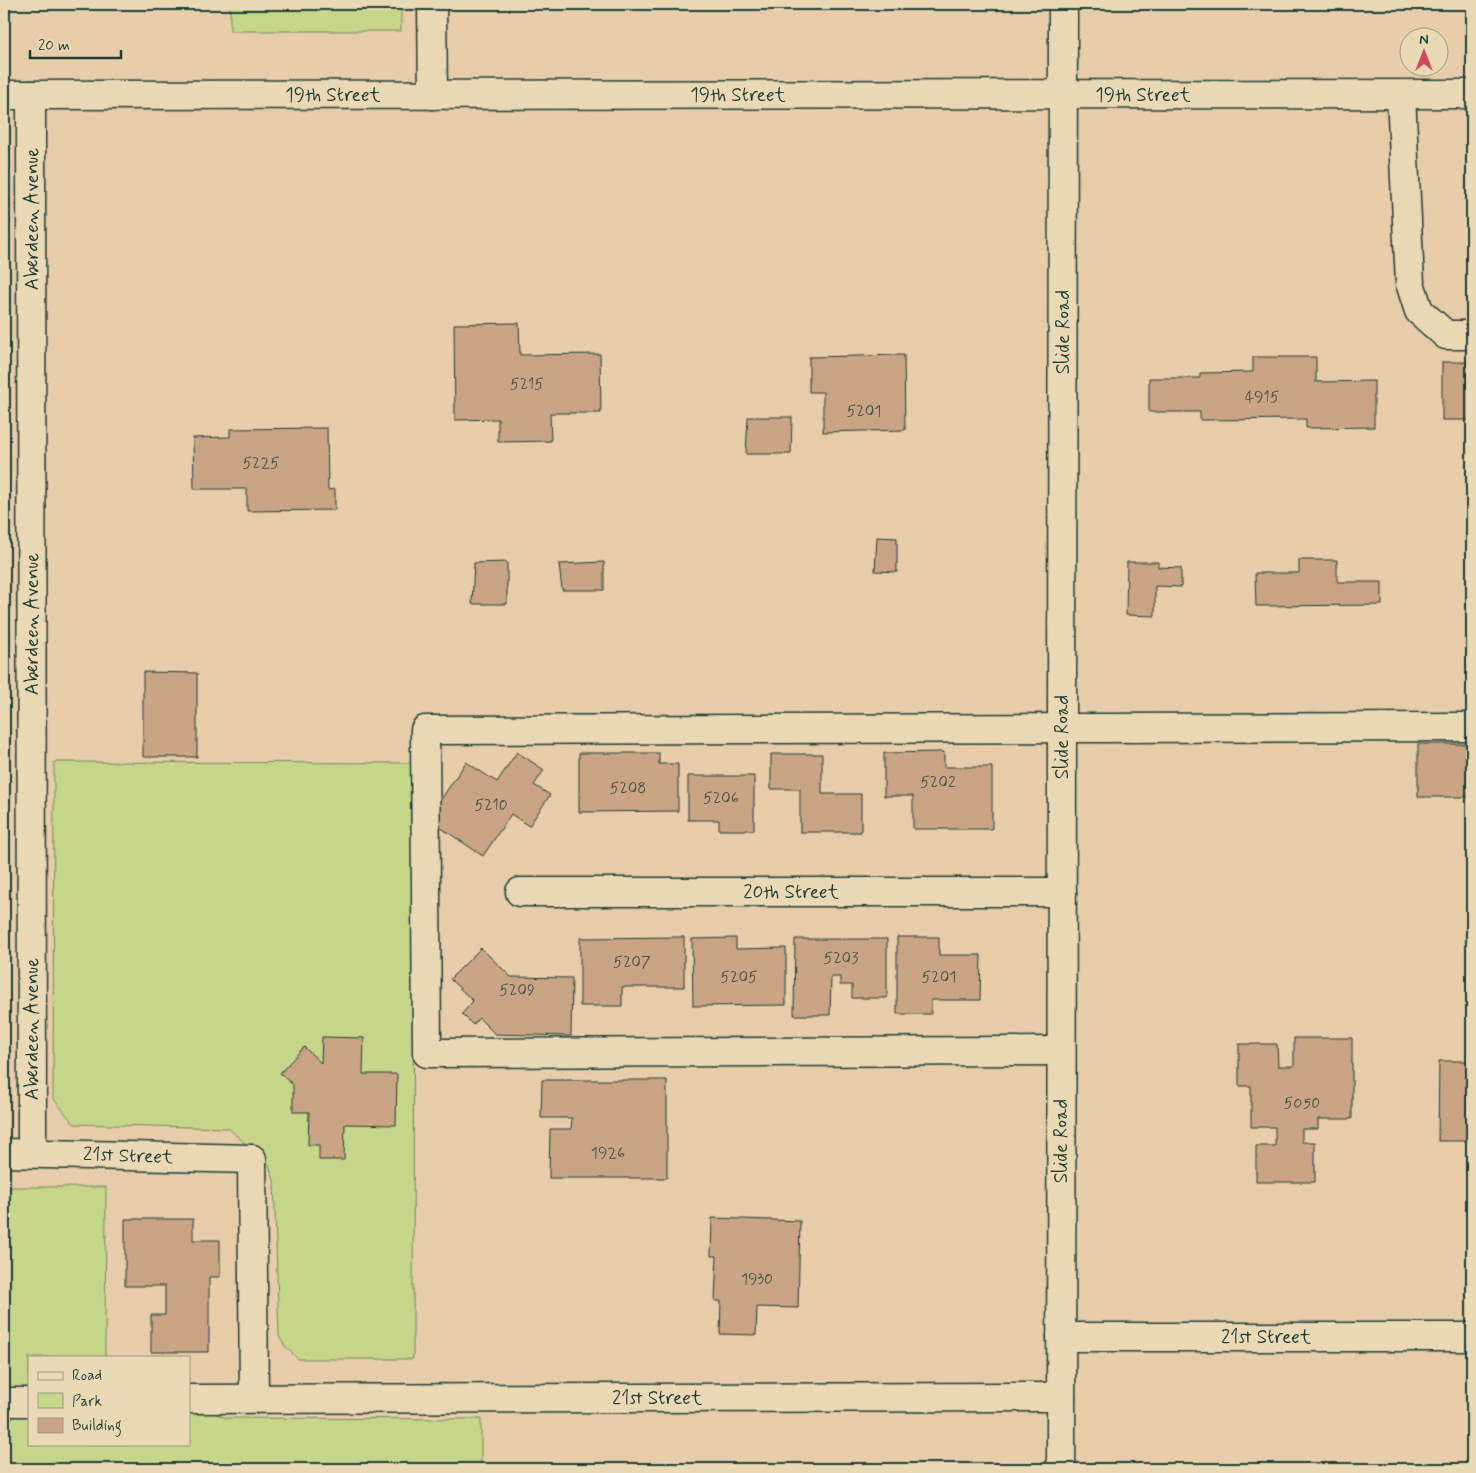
<svg xmlns="http://www.w3.org/2000/svg" width="1476" height="1473" font-family="Mynerve,sans-serif">
<rect width="100%" height="100%" fill="#e7cdaa"/>
<filter id="ink" filterUnits="userSpaceOnUse"><feTurbulence type="fractalNoise" baseFrequency=".02" numOctaves="2"/><feDisplacementMap in="SourceGraphic" scale="10" xChannelSelector="R" yChannelSelector="G"/><feConvolveMatrix kernelMatrix="1 2 1 2 8 2 1 2 1" color-interpolation-filters="sRGB"/></filter>
<g filter="url(#ink)">
<!-- green -->
<g fill="#c7d68b" stroke="#738a60">
<rect x="230" y="4" width="171" height="27"/>
<polygon points="54,762 414,763 413,1359 298,1359 284,1345 279,1336 274,1180 269,1165 228,1128 74,1124 53,1098"/>
<polygon points="4,1187 106,1187 105,1357 29,1357 29,1389 4,1389"/>
<polygon points="189,1410 206,1410 226,1418 481,1419 481,1469 4,1469 4,1411 29,1411 29,1444 189,1444"/>
</g>
<!-- building -->
<g fill="#caa585" stroke="#1f3d34">
<polygon points="519,323 520,355 600,354 601,413 550,413 551,441 498,442 498,419 455,420 454,324"/>
<polygon points="904,355 905,430 823,432 823,392 809,392 809,357"/>
<polygon points="1253,357 1316,357 1316,382 1374,381 1374,427 1306,428 1306,419 1200,420 1200,412 1149,412 1149,378 1200,378 1200,373 1253,372"/>
<rect x="1442" y="362" width="30" height="58"/>
<polygon points="748,417 792,417 791,454 746,454"/>
<polygon points="327,428 328,490 335,489 335,510 247,511 247,489 194,489 193,438 230,437 230,429"/>
<polygon points="877,537 897,538 897,572 875,571"/>
<polygon points="1299,560 1337,560 1337,582 1382,582 1382,605 1256,606 1255,573 1299,573"/>
<polygon points="507,562 507,604 472,604 474,563"/>
<polygon points="604,562 604,590 562,590 559,564"/>
<polygon points="1127,562 1158,562 1158,567 1181,568 1181,587 1155,586 1155,616 1126,615"/>
<polygon points="143,672 197,673 197,757 143,757"/>
<rect x="1418" y="744" width="54" height="53"/>
<polygon points="517,752 544,770 534,785 550,795 529,826 511,814 483,856 428,819 466,762 497,782"/>
<polygon points="944,752 944,767 992,767 992,829 913,829 913,796 884,796 884,753"/>
<polygon points="579,753 659,753 659,764 678,764 678,811 579,812"/>
<polygon points="771,754 822,754 822,794 861,794 861,832 800,832 800,789 771,789"/>
<polygon points="688,776 754,776 754,830 719,830 719,820 688,820"/>
<polygon points="684,937 684,987 622,987 622,1006 580,1006 580,938"/>
<polygon points="897,937 939,937 939,955 981,955 980,1000 931,1000 931,1014 897,1014"/>
<polygon points="736,938 736,949 786,948 786,1005 693,1006 692,939"/>
<polygon points="795,939 887,939 887,998 852,998 852,985 840,985 840,977 831,977 830,1015 794,1015"/>
<polygon points="481,948 511,977 572,978 571,1036 495,1034 479,1018 473,1025 462,1014 473,1001 450,979"/>
<polygon points="322,1037 364,1038 363,1074 397,1074 396,1125 345,1124 344,1160 319,1160 319,1145 308,1145 309,1112 293,1112 293,1085 280,1073 304,1047 321,1063"/>
<polygon points="1294,1038 1352,1038 1352,1119 1318,1119 1318,1129 1302,1129 1302,1142 1315,1142 1315,1182 1256,1182 1256,1146 1275,1146 1275,1127 1251,1127 1251,1086 1239,1086 1239,1044 1277,1044 1278,1066 1294,1066"/>
<polygon points="1439,1061 1472,1061 1472,1141 1438,1141"/>
<polygon points="542,1080 667,1080 667,1178 549,1178 550,1129 571,1129 572,1118 541,1118"/>
<polygon points="712,1218 800,1221 798,1308 757,1307 756,1335 720,1334 721,1301 715,1301 717,1256 711,1256"/>
<polygon points="125,1219 193,1219 193,1240 220,1240 220,1277 209,1277 209,1352 151,1352 151,1315 165,1315 165,1286 125,1286"/>
</g>
<g fill="none" stroke-linecap="round" stroke-linejoin="round">
<defs>
<g id="minor">
<polyline points="432,4 433,95"/>
<polyline points="31,95 32,1153"/>
<polyline points="1401,95 1410,283 1419,311 1446,335 1472,335"/>
<polyline points="520,892 1062,892"/>
<polyline points="1061,1051 427,1053 425,730 1472,727"/>
<polyline points="4,1153 252,1159 254,1398"/>
<polyline points="1061,1337 1472,1337"/>
<polyline points="189,1399 1061,1397"/>
<polyline points="4,1402 29,1402"/>
</g>
<g id="major">
<polyline points="4,95 1472,94"/>
<polyline points="1061,1469 1063,4"/>
</g>
</defs>
<!-- minor casing -->
<use href="#minor" stroke="#1f3d34" stroke-width="31"/>
<!-- major casing -->
<use href="#major" stroke="#1f3d34" stroke-width="31"/>
<!-- minor -->
<use href="#minor" stroke="#ebd9b6" stroke-width="28"/>
<!-- major -->
<use href="#major" stroke="#ebd9b6" stroke-width="28"/>
</g>
</g>
<g text-anchor="middle" dominant-baseline="central" stroke-width="4" stroke-linejoin="round" paint-order="stroke">
<!-- number labels -->
<g font-size="16" fill="#4a5748">
<text x="527" y="384">5215</text>
<text x="1262" y="397">4915</text>
<text x="864" y="411">5201</text>
<text x="261" y="463">5225</text>
<text x="938" y="782">5202</text>
<text x="628" y="788">5208</text>
<text x="721" y="798">5206</text>
<text x="491" y="805">5210</text>
<text x="841" y="958">5203</text>
<text x="632" y="962">5207</text>
<text x="739" y="977">5205</text>
<text x="939" y="977">5201</text>
<text x="517" y="990">5209</text>
<text x="1302" y="1103">5050</text>
<text x="608" y="1153">1926</text>
<text x="757" y="1279">1930</text>
</g>
<!-- street labels -->
<g font-size="19" fill="#1f3d34" stroke="#ebd9b6">
<text x="333" y="95">19th Street</text>
<text x="738" y="95">19th Street</text>
<text x="1143" y="95">19th Street</text>
<text transform="translate(32 219) rotate(-90)">Aberdeen Avenue</text>
<text transform="translate(1063 332) rotate(-90)">Slide Road</text>
<text transform="translate(32 624) rotate(-90)">Aberdeen Avenue</text>
<text transform="translate(1062 737) rotate(-90)">Slide Road</text>
<text x="791" y="892">20th Street</text>
<text transform="translate(32 1029) rotate(-90)">Aberdeen Avenue</text>
<text transform="translate(1061 1141) rotate(-90)">Slide Road</text>
<text transform="translate(128 1156) rotate(2)">21st Street</text>
<text x="1266" y="1337">21st Street</text>
<text x="657" y="1398">21st Street</text>
</g>
</g>
<!-- margin -->
<rect width="1476" height="1473" fill="none" stroke="#ebd9b6" stroke-width="20"/>
<rect x="10" y="10" width="1456" height="1453" fill="none" stroke="#1f3d34" stroke-width="2" filter="url(#ink)"/>
<!-- legend -->
<rect x="28" y="1356" width="162" height="90" fill="#ebd9b6" stroke="#999b82"/>
<rect x="38" y="1372" width="25" height="8" fill="#ebd9b6" stroke="#999b82"/>
<text x="72" y="1380" font-size="15" fill="#1f3d34">Road</text>
<rect x="38" y="1393" width="25" height="15" fill="#c7d68b" stroke="#999b82"/>
<text x="72" y="1406" font-size="15" fill="#1f3d34">Park</text>
<rect x="38" y="1418" width="25" height="15" fill="#caa585" stroke="#999b82"/>
<text x="72" y="1430" font-size="15" fill="#1f3d34">Building</text>
<!-- north arrow -->
<g transform="translate(1424 52)"><circle r="24" fill="#ebd9b6" stroke="#999b82"/>
<path d="M0-4L9 19L0 12L-9 19Z" fill="#d1495b"/>
<text y="-8" font-size="14" font-weight="bold" text-anchor="middle" fill="#1f3d34">N</text>
</g>
<!-- scale -->
<path d="M30 50v8h91v-8" fill="none" stroke="#1f3d34" stroke-width="2.5"/>
<text x="38" y="50" font-size="15" fill="#1f3d34" stroke="#ebd9b6" stroke-width="4" paint-order="stroke">20 m</text>
</svg>
